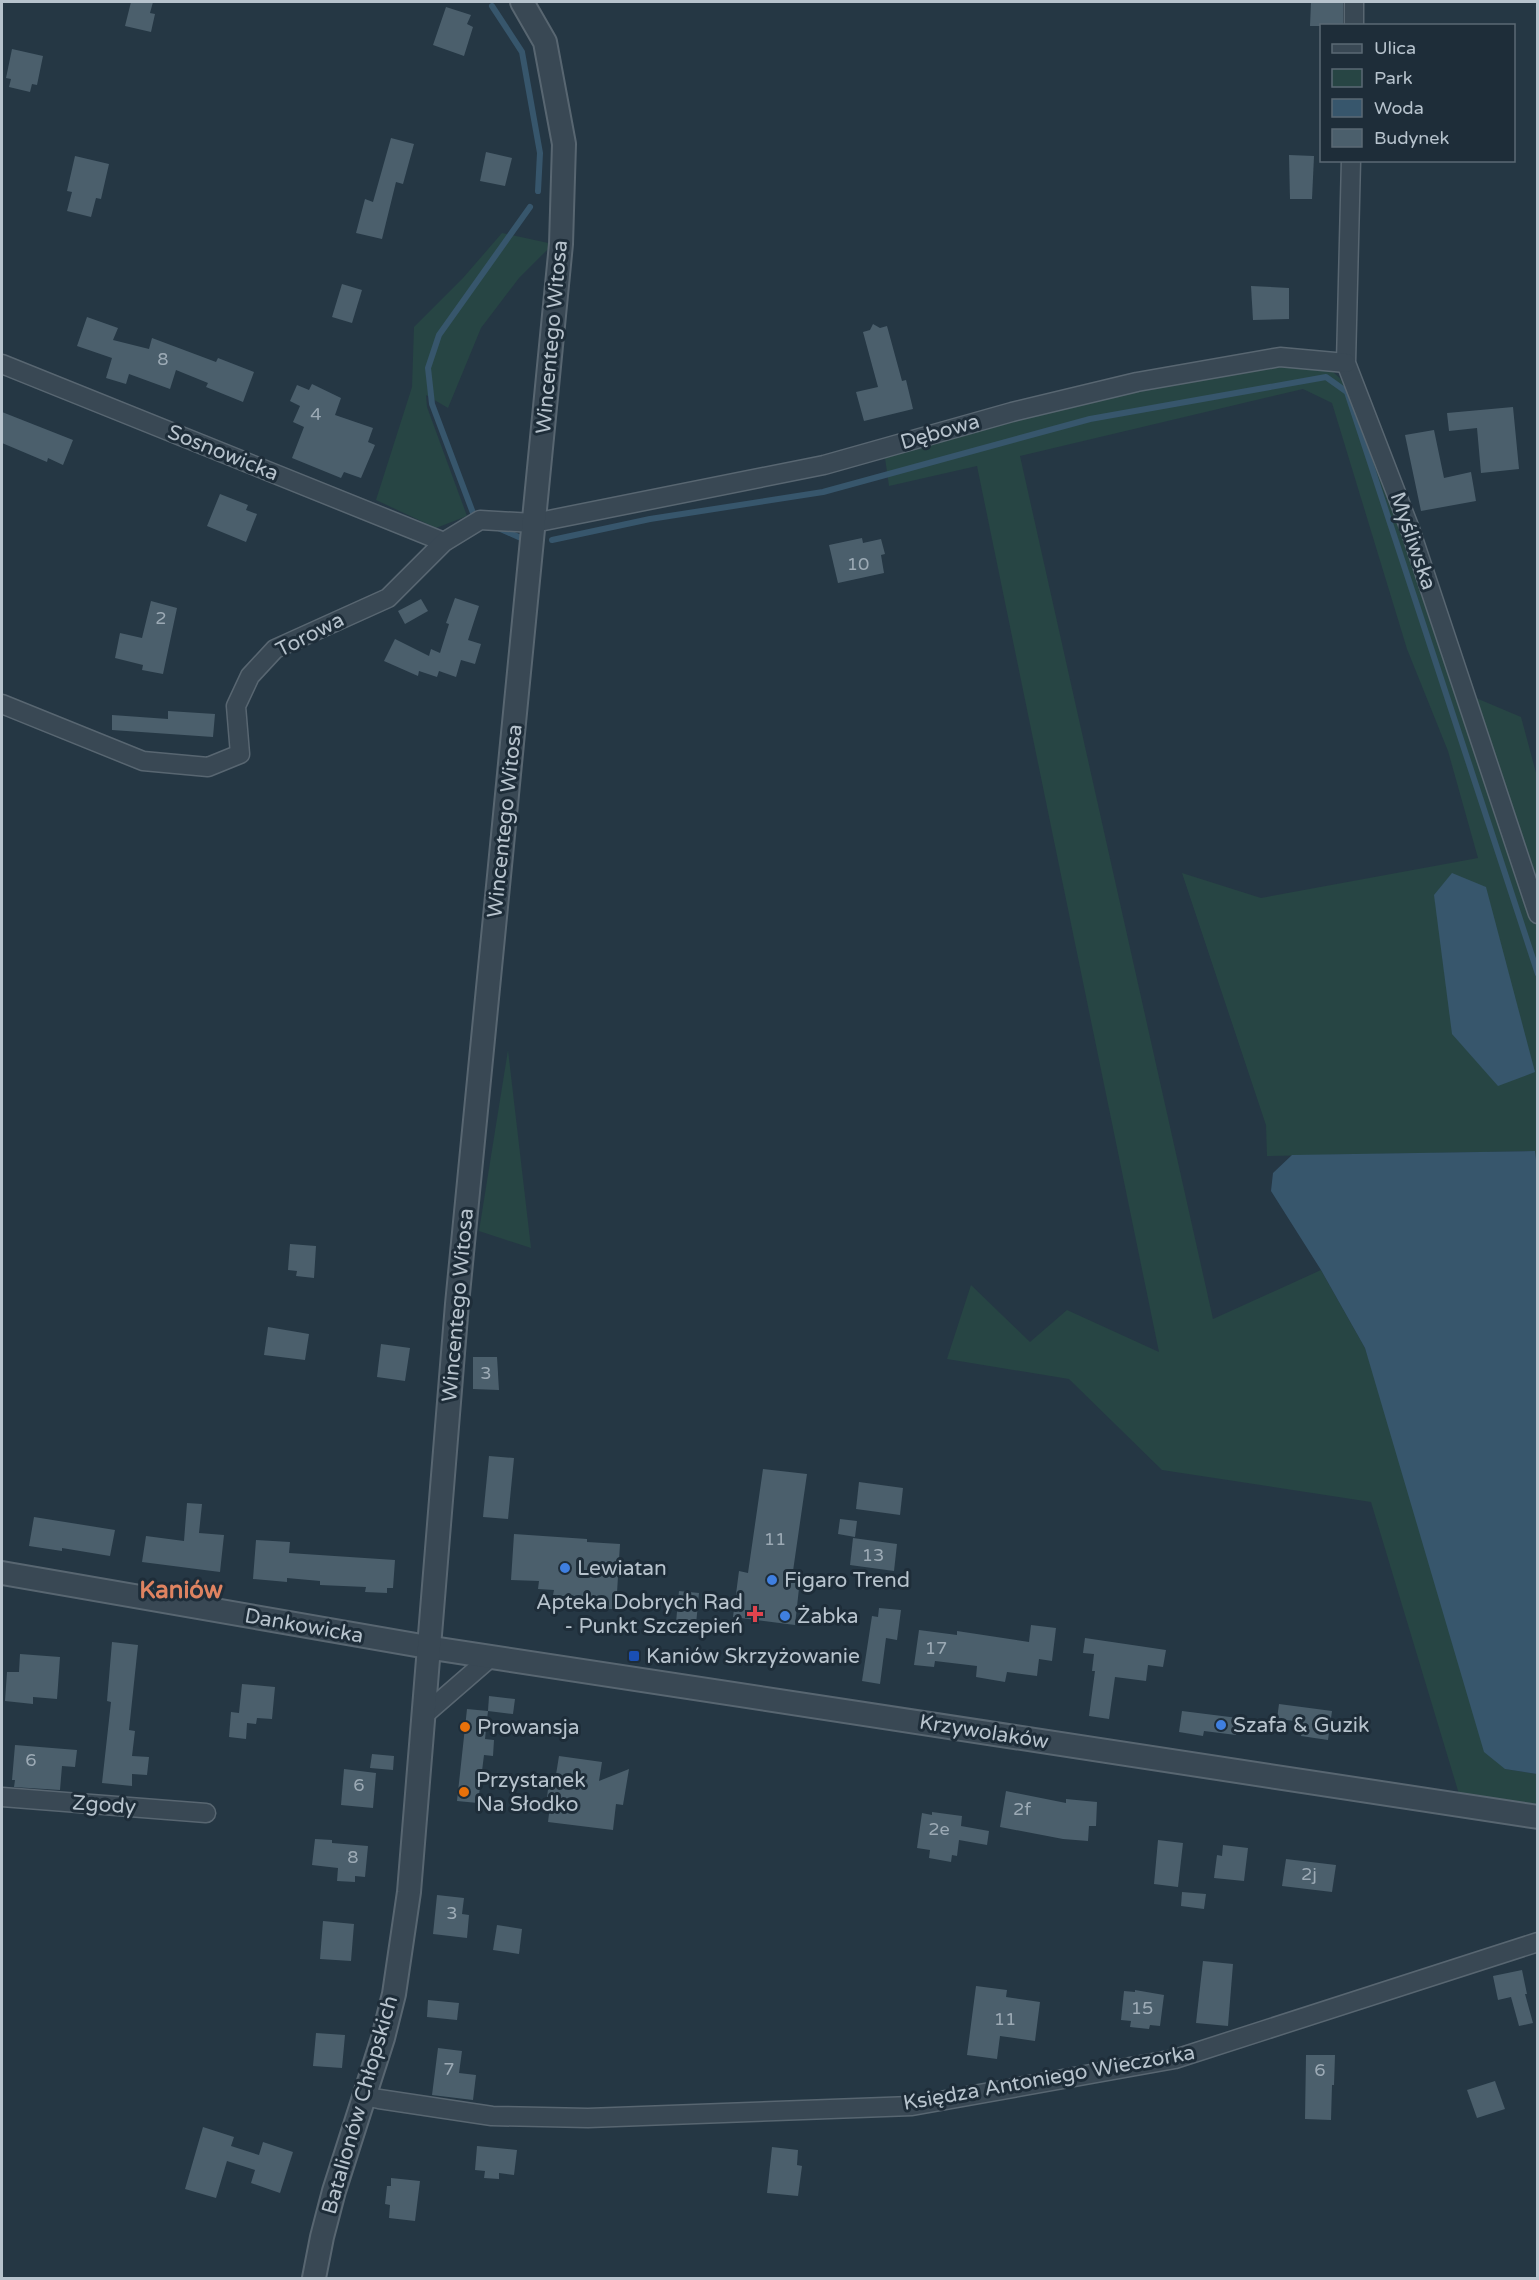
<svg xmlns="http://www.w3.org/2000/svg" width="1539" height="2280" font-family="'Varela Round',sans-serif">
<rect width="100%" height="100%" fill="#253744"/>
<!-- green -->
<g fill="#274544">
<polygon points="502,233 553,244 519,278 481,328 448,408 426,395 427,407 467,516 436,528 376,500 412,387 414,327 463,278"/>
<polygon points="1281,365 1330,369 1349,387 1442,644 1476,698 1521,717 1538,780 1537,1176 1535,1151 1267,1156 1266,1125 1182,873 1261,898 1478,858 1448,751 1407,649 1332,403 1303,389 1020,456 1213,1319 1321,1270 1365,1348 1505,1769 1537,1774 1537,1806 1459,1794 1371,1502 1162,1470 1069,1379 947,1359 971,1285 1030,1342 1067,1310 1159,1352 977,466 889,486 885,458 1014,418 1136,388"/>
<polygon points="508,1050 531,1248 479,1231"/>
</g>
<!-- water -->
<g fill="#37566c">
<polygon points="1452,873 1486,887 1535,1072 1498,1086 1452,1034 1434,895"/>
<polygon points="1535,1151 1538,1176 1537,1774 1505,1769 1484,1752 1365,1348 1321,1270 1271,1191 1273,1173 1292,1155"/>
</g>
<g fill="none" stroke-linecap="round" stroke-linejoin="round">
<!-- stream -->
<g stroke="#37566c" stroke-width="6">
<polyline points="492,6 522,52 540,153 538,191"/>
<polyline points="473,513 432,404 428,368 439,335 530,207"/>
<polyline points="496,527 521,538"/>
<polyline points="552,540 650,519 823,492 1090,419 1326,377 1347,392 1538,974"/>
</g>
</g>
<!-- building -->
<g fill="#4b5f6c">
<polygon points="131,2 153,2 150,13 155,14 151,32 125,26"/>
<polygon points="1311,2 1343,2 1343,26 1310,26"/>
<polygon points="446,7 471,15 467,24 473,27 464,56 433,45"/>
<polygon points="12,49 43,56 37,85 32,84 30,92 9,87 11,79 6,78"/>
<polygon points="391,138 414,144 403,184 396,182 382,239 356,233 365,199 373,202"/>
<polygon points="486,152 512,158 505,186 480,181"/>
<polygon points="1289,155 1314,156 1312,199 1290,199"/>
<polygon points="75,156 109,164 101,199 96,198 91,217 67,211 72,192 67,191"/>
<polygon points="342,284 362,290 352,323 332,317"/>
<polygon points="1251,286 1289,288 1289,319 1253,320"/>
<polygon points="87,317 118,328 113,340 149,349 152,338 216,362 218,358 254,372 243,402 206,387 208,383 176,370 170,389 129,374 126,384 106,378 112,358 77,346"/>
<polygon points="873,324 880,328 887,326 902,381 906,380 913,409 864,421 856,392 878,387 863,332 870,330"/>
<polygon points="312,384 341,398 335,415 373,428 368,442 375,445 361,478 344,472 341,478 292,458 304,427 293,422 300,406 290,401 297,385 309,390"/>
<polygon points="1513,407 1519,469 1481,473 1477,428 1449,431 1447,413"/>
<polygon points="2,412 73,440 63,465 48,458 47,462 2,443"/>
<polygon points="1434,430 1444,478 1471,472 1476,501 1421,511 1405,435"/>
<polygon points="220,494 248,505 246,510 257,514 246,542 207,526"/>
<polygon points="862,538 863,543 881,539 885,554 881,555 884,573 838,583 829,545"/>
<polygon points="455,598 479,606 468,640 481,644 475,664 461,660 456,677 439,671 437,677 419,671 418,676 384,661 395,639 429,656 431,649 440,653 449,624 446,623"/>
<polygon points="421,599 428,611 405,624 398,611"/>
<polygon points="151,601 177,608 163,674 142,670 143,665 115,658 120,633 142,638"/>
<polygon points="168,711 215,714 213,737 112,730 112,715 168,719"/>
<polygon points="290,1244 316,1246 314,1278 296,1276 297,1271 288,1270"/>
<polygon points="268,1327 309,1334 305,1360 264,1355"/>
<polygon points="381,1344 410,1348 405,1381 377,1377"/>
<polygon points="473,1357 497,1357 499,1390 473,1389"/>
<polygon points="489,1456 514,1458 508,1519 483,1517"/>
<polygon points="763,1469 807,1474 792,1578 800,1579 795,1625 733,1617 739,1571 748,1573"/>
<polygon points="859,1482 903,1488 900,1515 856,1509"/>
<polygon points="187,1503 202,1504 199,1533 224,1535 220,1572 142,1562 146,1536 184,1541"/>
<polygon points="34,1517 115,1530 110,1556 62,1548 62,1551 29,1546"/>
<polygon points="840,1519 857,1521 855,1537 838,1534"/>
<polygon points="514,1534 587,1539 587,1542 620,1544 616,1609 581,1609 582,1598 553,1595 554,1590 538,1589 539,1581 511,1580"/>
<polygon points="853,1538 897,1544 894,1571 850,1565"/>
<polygon points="256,1540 290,1542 289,1553 395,1560 393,1588 387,1588 387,1593 365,1592 366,1587 320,1585 320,1581 287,1578 287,1582 253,1579"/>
<polygon points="679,1591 699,1593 695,1635 675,1633"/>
<polygon points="879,1608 901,1610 897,1640 886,1638 880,1684 862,1681 872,1616 878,1617"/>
<polygon points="1031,1625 1056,1628 1052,1661 1039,1659 1037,1676 1007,1672 1005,1682 976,1677 977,1666 935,1661 934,1667 914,1665 919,1630 957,1635 957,1631 1029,1642"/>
<polygon points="1085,1638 1166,1650 1163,1667 1148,1665 1146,1681 1115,1677 1109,1719 1089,1716 1095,1671 1092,1671 1094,1654 1083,1653"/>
<polygon points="112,1642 138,1645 129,1730 135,1731 132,1756 149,1757 147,1775 132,1774 132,1786 102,1783 111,1702 107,1701"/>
<polygon points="20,1654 60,1657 57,1699 33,1697 33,1704 5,1701 7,1672 19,1672"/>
<polygon points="242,1684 275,1687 272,1719 257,1718 256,1724 247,1723 246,1739 229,1737 231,1712 239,1713"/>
<polygon points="489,1696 515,1699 513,1714 488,1711"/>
<polygon points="1279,1704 1332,1711 1328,1740 1301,1736 1303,1722 1277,1719"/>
<polygon points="467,1709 488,1711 485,1739 494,1740 493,1756 484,1755 478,1803 457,1801"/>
<polygon points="1182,1711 1238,1718 1236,1735 1204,1731 1203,1736 1179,1732"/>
<polygon points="15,1745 77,1750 75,1767 62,1766 60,1790 14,1787 15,1780 12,1780"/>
<polygon points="372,1754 394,1756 393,1770 370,1768"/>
<polygon points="559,1756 602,1762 599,1781 629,1769 623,1805 616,1804 613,1830 548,1822 551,1798 547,1798 549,1780 555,1781"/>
<polygon points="344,1769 376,1773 373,1808 341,1805"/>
<polygon points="1006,1791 1066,1803 1066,1799 1097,1802 1096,1826 1089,1826 1088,1841 1063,1839 1000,1827"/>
<polygon points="932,1812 962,1816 961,1826 989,1831 987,1845 959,1840 957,1856 952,1855 951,1862 929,1858 930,1850 917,1848 922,1813 932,1815"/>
<polygon points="315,1839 332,1840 332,1843 368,1846 365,1877 355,1876 355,1882 337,1881 338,1868 312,1865"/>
<polygon points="1158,1840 1183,1843 1178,1887 1154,1884"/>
<polygon points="1223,1845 1248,1848 1244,1881 1214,1878 1217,1855 1222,1856"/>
<polygon points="1286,1859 1336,1865 1332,1892 1282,1886"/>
<polygon points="1182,1892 1206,1894 1204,1909 1181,1906"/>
<polygon points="437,1895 464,1898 462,1914 469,1915 467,1938 433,1934"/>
<polygon points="323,1921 354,1924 351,1961 320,1959"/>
<polygon points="497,1925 522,1929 519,1954 493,1950"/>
<polygon points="1203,1961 1233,1964 1228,2026 1196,2023"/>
<polygon points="1522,1970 1527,1994 1525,1994 1533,2023 1519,2026 1511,1997 1498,2000 1493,1976"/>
<polygon points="976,1986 1007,1990 1006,1997 1040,2002 1035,2041 1000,2036 997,2059 967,2055"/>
<polygon points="1135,1990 1164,1995 1160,2026 1150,2025 1149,2029 1130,2027 1131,2021 1121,2020 1124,1991 1135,1992"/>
<polygon points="428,2000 459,2003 457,2020 427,2017"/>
<polygon points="316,2033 345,2035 342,2068 313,2066"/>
<polygon points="438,2048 462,2051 459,2073 476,2075 473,2100 432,2095"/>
<polygon points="1306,2055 1335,2055 1334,2085 1332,2085 1331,2120 1305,2119"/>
<polygon points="1495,2081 1505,2109 1477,2118 1467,2090"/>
<polygon points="203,2127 234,2137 231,2146 259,2155 263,2142 293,2152 280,2193 251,2183 255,2170 227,2161 216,2198 185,2189"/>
<polygon points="477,2146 517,2150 514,2175 499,2173 499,2179 484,2178 485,2171 475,2170"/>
<polygon points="772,2147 798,2150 797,2165 802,2166 798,2196 767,2193"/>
<polygon points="391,2178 420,2181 415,2221 389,2218 390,2205 385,2204 387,2186 391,2186"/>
</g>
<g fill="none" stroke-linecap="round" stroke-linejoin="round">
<defs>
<g id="minor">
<polyline points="1354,26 1354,2"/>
<polyline points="1351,160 1346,363 1410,529 1538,914"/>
<polyline points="2,364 444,542"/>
<polyline points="2,704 143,761 208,767 240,754 236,706 250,676 275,649 388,598 444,542 480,520 534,523 824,465 1012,412 1137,382 1280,357 1346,363"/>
<polyline points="423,1716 491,1657"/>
<polyline points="2,1797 206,1813"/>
<polyline points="365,2096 379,2099 492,2116 588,2118 912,2106 1175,2059 1538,1942"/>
</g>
<g id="tertiary">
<polyline points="2,1573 439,1649 1538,1817"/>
<polyline points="314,2278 322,2237 334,2191 383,2038 394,1994 409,1892 457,1304 561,244 564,144 545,42 522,2"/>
</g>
</defs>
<!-- minor casing -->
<use href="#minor" stroke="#586671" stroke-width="21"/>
<!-- tertiary casing -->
<use href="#tertiary" stroke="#586671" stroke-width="26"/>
<!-- minor -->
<use href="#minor" stroke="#394854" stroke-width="18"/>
<!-- tertiary -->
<use href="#tertiary" stroke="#394854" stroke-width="22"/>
</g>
<!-- markers -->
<g fill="#3f7fe0" stroke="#1e2d39" stroke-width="2">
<circle cx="565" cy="1568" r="6"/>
<circle cx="772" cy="1580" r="6"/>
<circle cx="785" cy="1616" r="6"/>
<circle cx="1221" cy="1725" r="6"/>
</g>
<path fill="#e0444e" stroke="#1e2d39" stroke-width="2" d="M752 1605h6v6h6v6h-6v6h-6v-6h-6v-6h6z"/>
<rect fill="#1a4fb4" stroke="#1e2d39" stroke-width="2" x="628" y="1650" width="12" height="12" rx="3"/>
<g fill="#e8710a" stroke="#1e2d39" stroke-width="2">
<circle cx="465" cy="1727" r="6"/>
<circle cx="464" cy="1792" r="6"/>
</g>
<g text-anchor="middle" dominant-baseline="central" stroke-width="6" stroke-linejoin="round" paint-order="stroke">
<!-- number labels -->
<g font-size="18" fill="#9caab5">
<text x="163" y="359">8</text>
<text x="316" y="414">4</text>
<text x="858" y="564">10</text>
<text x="161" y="618">2</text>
<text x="486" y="1373">3</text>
<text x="775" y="1539">11</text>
<text x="873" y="1555">13</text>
<text x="936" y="1648">17</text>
<text x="31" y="1760">6</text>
<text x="359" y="1785">6</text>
<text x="1022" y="1809">2f</text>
<text x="939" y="1829">2e</text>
<text x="353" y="1857">8</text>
<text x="1309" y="1874">2j</text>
<text x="452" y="1913">3</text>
<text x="1142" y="2008">15</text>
<text x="1005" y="2019">11</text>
<text x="449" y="2069">7</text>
<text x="1320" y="2070">6</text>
</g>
<!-- street labels -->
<g font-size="21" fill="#b7c3cd" stroke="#1e2d39">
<text transform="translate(552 337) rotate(-85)">Wincentego Witosa</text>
<text transform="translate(940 432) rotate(-16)">Dębowa</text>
<text transform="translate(223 453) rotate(22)">Sosnowicka</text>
<text transform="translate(1413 541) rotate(71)">Myśliwska</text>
<text transform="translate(310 635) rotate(-27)">Torowa</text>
<text transform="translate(505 821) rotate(-84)">Wincentego Witosa</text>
<text transform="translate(458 1305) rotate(-85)">Wincentego Witosa</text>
<text transform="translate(304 1626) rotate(10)">Dankowicka</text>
<text transform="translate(984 1732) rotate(9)">Krzywolaków</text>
<text transform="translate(104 1805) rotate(4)">Zgody</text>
<text transform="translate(1049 2078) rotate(-10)">Księdza Antoniego Wieczorka</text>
<text transform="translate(360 2105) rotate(-74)">Batalionów Chłopskich</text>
</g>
<!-- poi labels -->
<g font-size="21" fill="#b7c3cd" stroke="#1e2d39" text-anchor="start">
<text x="577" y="1568">Lewiatan</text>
<text x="784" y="1580">Figaro Trend</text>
<text x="743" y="1602" text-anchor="end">Apteka Dobrych Rad<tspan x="743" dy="24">- Punkt Szczepień</tspan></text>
<text x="797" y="1616">Żabka</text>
<text x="646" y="1656">Kaniów Skrzyżowanie</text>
<text x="1233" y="1725">Szafa &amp; Guzik</text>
<text x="477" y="1727">Prowansja</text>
<text x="476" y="1780">Przystanek<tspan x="476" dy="24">Na Słodko</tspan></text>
</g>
<!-- quarter labels -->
<g font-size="24" font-weight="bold" fill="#de8361" stroke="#1e2d39">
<text x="181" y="1590">Kaniów</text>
</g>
</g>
<!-- border -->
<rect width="1539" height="2280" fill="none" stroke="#b7c3cd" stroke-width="6"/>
<!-- legend -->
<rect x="1320" y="24" width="195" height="138" fill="#1e2d39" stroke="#5b6974" stroke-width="1.5"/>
<rect x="1332" y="44" width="30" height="9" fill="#394854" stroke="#5b6974" stroke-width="1.5"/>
<text x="1374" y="54" font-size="18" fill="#b7c3cd">Ulica</text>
<rect x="1332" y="69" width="30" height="18" fill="#274544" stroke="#5b6974" stroke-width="1.5"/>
<text x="1374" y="84" font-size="18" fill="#b7c3cd">Park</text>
<rect x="1332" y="99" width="30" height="18" fill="#37566c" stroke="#5b6974" stroke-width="1.5"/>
<text x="1374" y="114" font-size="18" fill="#b7c3cd">Woda</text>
<rect x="1332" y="129" width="30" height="18" fill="#4b5f6c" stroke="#5b6974" stroke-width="1.5"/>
<text x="1374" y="144" font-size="18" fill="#b7c3cd">Budynek</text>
</svg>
